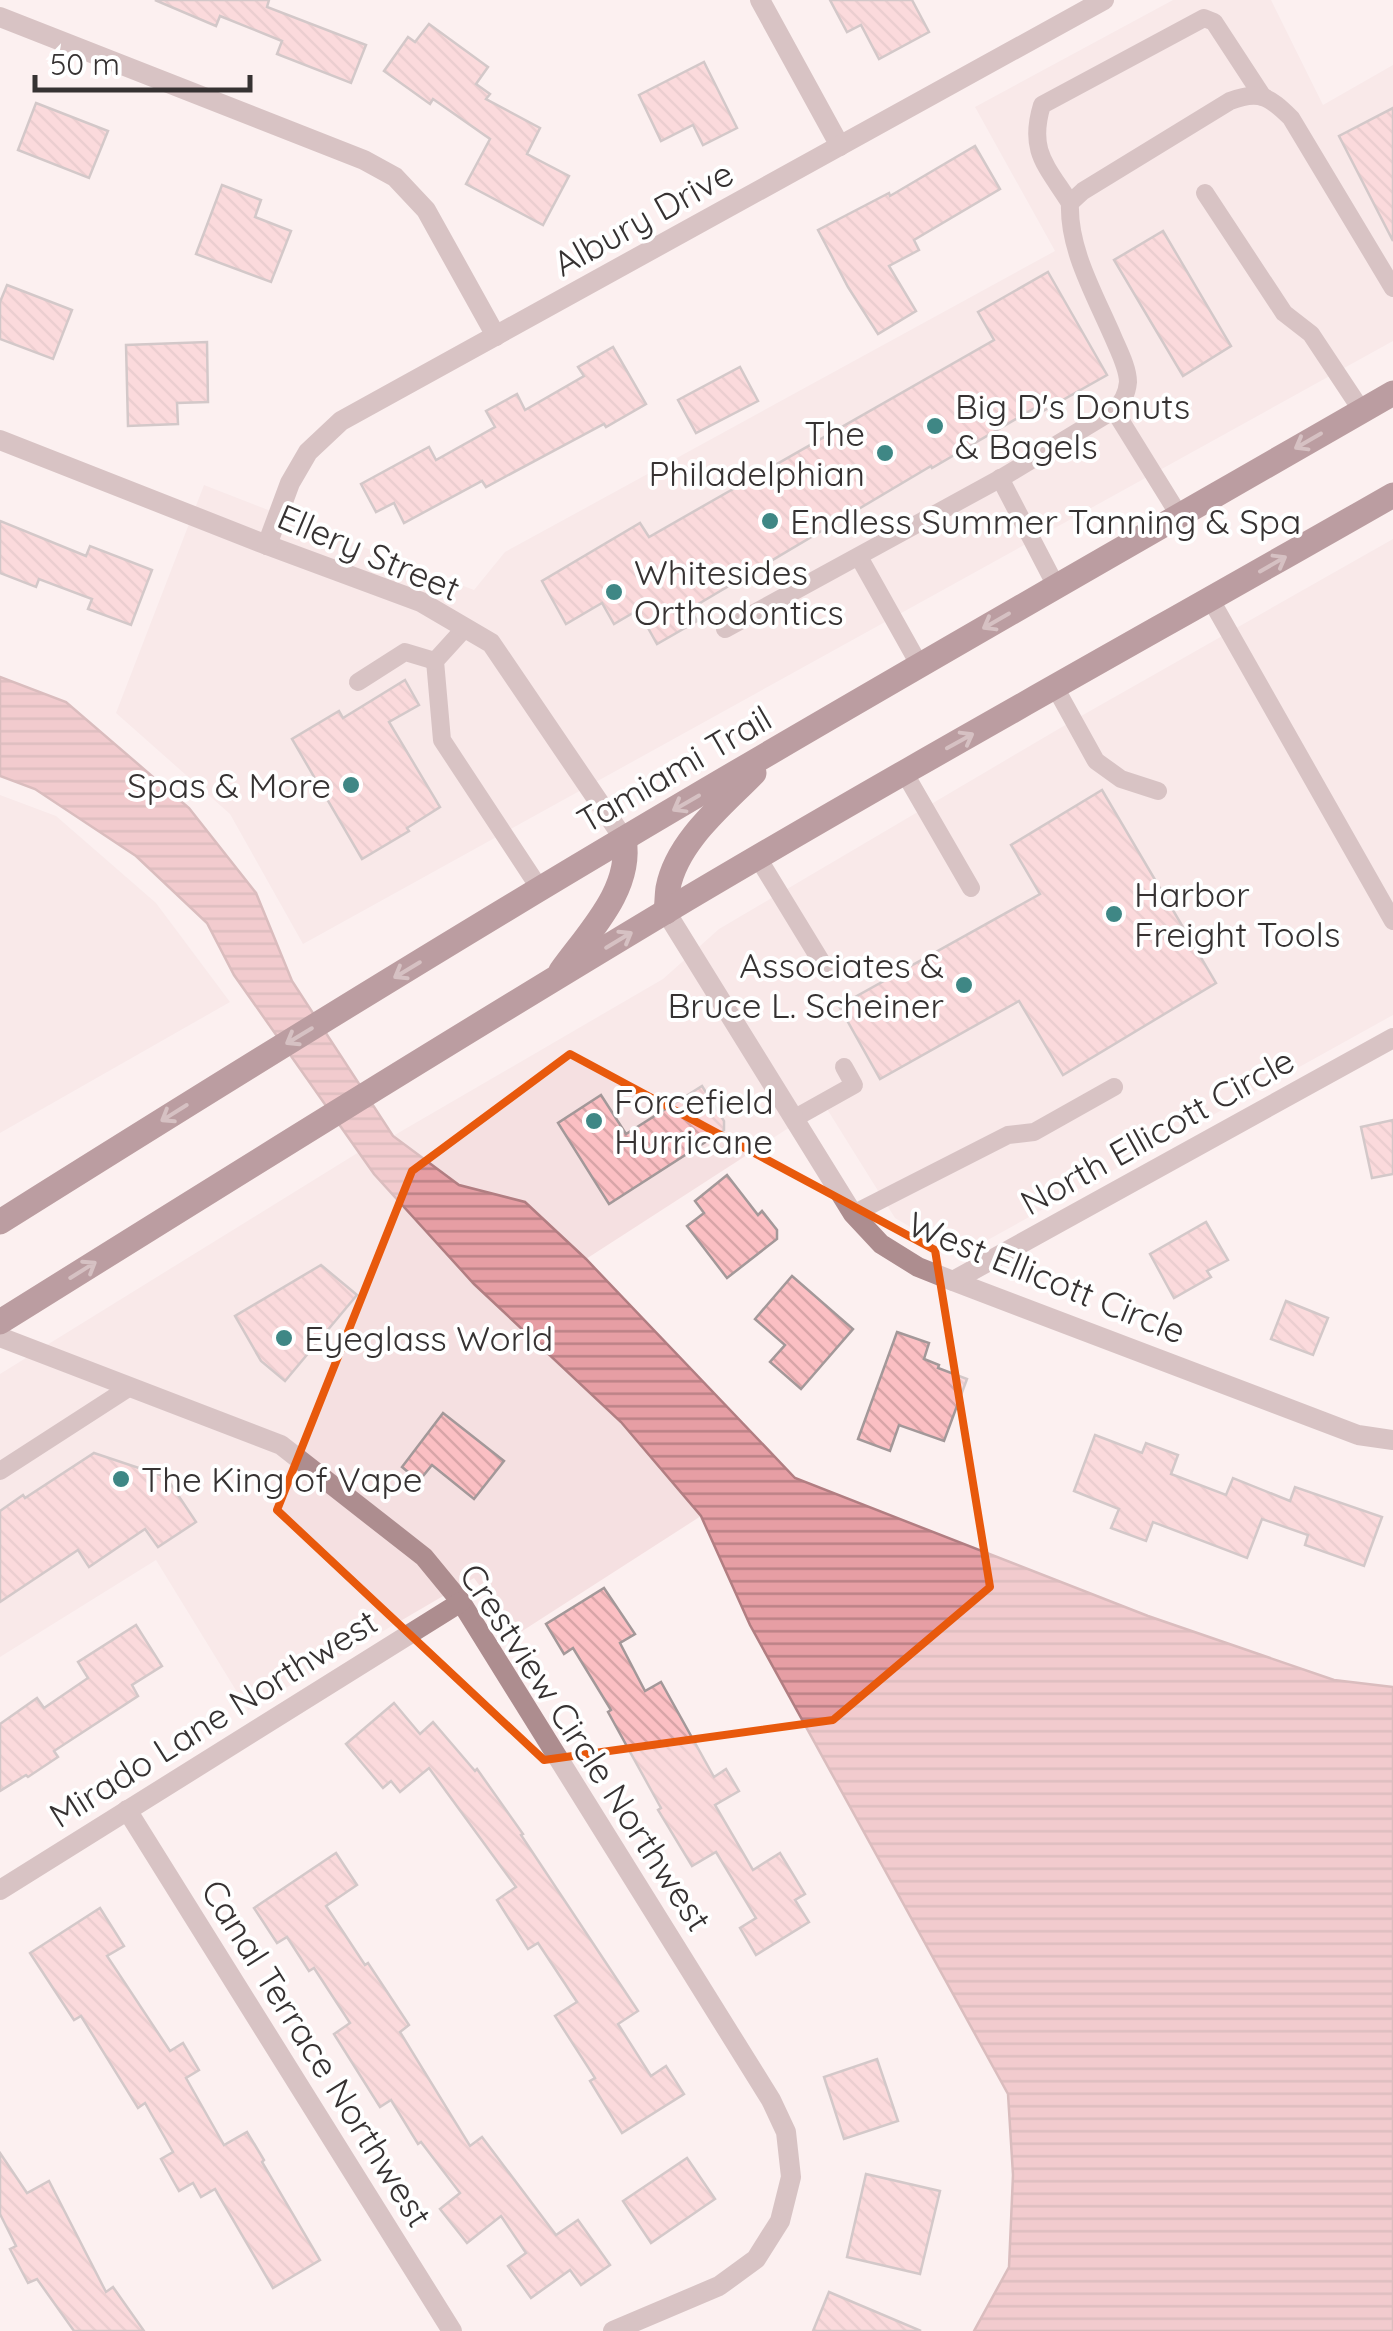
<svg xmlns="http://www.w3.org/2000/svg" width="1393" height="2331" font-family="Quicksand,sans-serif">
<defs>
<pattern id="water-rules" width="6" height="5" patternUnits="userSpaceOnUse" patternTransform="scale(2.5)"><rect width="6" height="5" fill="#e69ea4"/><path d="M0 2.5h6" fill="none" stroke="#bb8186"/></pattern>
<pattern id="building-back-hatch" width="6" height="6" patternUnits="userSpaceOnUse" patternTransform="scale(2.5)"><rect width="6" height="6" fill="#fbbfc3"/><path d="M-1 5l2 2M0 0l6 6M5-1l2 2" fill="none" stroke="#d8a5a8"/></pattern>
</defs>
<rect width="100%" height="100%" fill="#fcf0f0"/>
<!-- built -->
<g fill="#f5e0e1">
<polygon points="1173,0 1271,0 1323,105 1393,65 1393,341 303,944 230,814 116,713 204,485 474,590 505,552 1055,251 975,107"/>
<polygon points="1393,539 1393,1015 986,1241 943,1246 895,1218 827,1109 787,1129 586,1259 525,1202 459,1185 393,1136 663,979 719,929 1067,724"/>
<polygon points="0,795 56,816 156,903 230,1002 0,1133"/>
<polygon points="359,1152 374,1174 474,1284 621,1422 701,1516 516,1635 474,1578 248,1710 156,1560 0,1657 0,1374"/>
</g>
<!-- water -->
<polygon fill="url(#water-rules)" stroke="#b17e82" stroke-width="2.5" points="0,677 66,702 189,808 256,893 292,981 393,1136 459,1185 525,1202 586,1259 795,1478 1148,1616 1334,1680 1393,1687 1393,2331 974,2331 1009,2267 1013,2175 1008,2094 750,1625 701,1516 621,1422 474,1284 374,1174 234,975 207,923 136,856 35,789 0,776"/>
<!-- building -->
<g fill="url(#building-back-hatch)" stroke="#a39899" stroke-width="2.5">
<polygon points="155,0 269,0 267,7 366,45 351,83 277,54 282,41 220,16 216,26"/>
<polygon points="830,0 912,0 929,32 879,59 861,25 847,32"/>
<polygon points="429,24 488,67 476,84 490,94 486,99 540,128 527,154 569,176 543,225 466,184 490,139 433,99 430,104 384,71 408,37 415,42"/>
<polygon points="704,62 737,128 703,145 693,125 661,141 639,95"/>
<polygon points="36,103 108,131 89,178 18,150"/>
<polygon points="1393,108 1393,241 1339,136"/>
<polygon points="975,146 1000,189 914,240 919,250 889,266 916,311 878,334 848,287 818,230 889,193 890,196"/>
<polygon points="222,185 261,200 255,217 291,231 271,282 196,254"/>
<polygon points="1163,231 1231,346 1183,376 1114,260"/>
<polygon points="1048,272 1107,375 1036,415 1033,409 932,468 931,466 690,609 697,621 657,644 638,610 614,624 602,603 566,624 542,581 640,523 649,537 994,340 978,312"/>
<polygon points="7,285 72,310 53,359 0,339 0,302"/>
<polygon points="207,342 208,402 177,403 178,424 128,426 126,345"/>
<polygon points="613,347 646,404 606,427 604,424 486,487 482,481 404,523 394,503 376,512 361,484 429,447 436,460 495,427 486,411 517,394 525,410 584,376 578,367"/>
<polygon points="740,367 758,401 696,433 678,400"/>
<polygon points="0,521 86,556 90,546 152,570 131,625 88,609 92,599 39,579 36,587 0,573"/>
<polygon points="405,680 419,705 389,722 440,807 407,828 409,831 362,859 292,739 339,711 343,718"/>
<polygon points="1102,790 1216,983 1063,1075 1019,1001 880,1079 839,1006 1040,894 1011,845"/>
<polygon points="702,1086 724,1121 724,1130 609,1204 558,1123 601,1095 626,1134"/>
<polygon points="1393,1120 1393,1174 1372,1178 1361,1127"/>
<polygon points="727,1175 758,1215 762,1211 777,1230 777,1239 727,1278 687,1226 704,1213 695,1201"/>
<polygon points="1206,1222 1228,1260 1207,1271 1211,1277 1174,1298 1150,1254"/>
<polygon points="321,1265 357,1295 285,1381 261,1361 235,1316"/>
<polygon points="792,1276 853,1329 801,1389 770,1362 785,1345 755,1319"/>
<polygon points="1286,1301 1328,1318 1313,1355 1271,1339"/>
<polygon points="897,1332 929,1343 924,1359 939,1365 938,1368 967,1379 944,1441 899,1425 890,1451 858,1439"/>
<polygon points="443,1413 504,1461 474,1499 432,1465 419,1481 402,1467"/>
<polygon points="1095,1435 1142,1453 1146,1443 1178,1455 1171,1474 1226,1495 1233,1478 1290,1501 1295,1487 1382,1517 1364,1566 1305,1545 1308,1535 1262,1519 1247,1558 1153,1522 1146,1541 1111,1528 1119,1509 1074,1491"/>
<polygon points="94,1453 166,1477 196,1522 158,1547 145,1529 89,1567 78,1550 0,1602 0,1511 23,1495 25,1498"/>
<polygon points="604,1588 635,1634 620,1643 645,1691 661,1682 714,1777 726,1769 739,1791 715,1805 753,1870 780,1853 805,1894 795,1900 809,1922 756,1955 740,1928 756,1918 716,1852 692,1866 658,1810 661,1808 608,1712 611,1710 573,1648 564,1654 546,1624"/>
<polygon points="136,1625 162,1666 132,1685 138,1696 54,1751 58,1757 28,1777 26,1775 0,1791 0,1724 37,1698 44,1708 88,1678 78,1662"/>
<polygon points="394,1703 420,1734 433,1722 475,1771 477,1769 523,1834 521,1835 638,2011 618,2024 651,2076 666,2066 684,2094 622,2133 590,2081 595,2078 555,2016 577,2002 538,1943 528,1949 497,1900 516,1887 429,1768 400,1792 391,1781 383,1788 346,1744"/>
<polygon points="336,1853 357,1885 326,1906 365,1965 368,1963 409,2025 400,2032 470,2146 482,2137 556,2235 578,2220 610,2265 581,2285 570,2270 531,2298 508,2266 526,2253 501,2216 467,2243 440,2209 460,2193 421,2142 418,2144 391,2100 380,2107 334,2034 350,2023 314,1968 309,1971 287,1937 277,1943 254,1908"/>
<polygon points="100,1908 124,1946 107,1956 170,2051 183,2043 199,2070 186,2078 224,2145 247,2132 264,2160 262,2162 320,2260 273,2288 215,2189 201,2197 193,2183 179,2191 161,2159 173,2152 145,2103 138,2108 81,2016 74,2020 30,1953"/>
<polygon points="877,2059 898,2121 844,2139 824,2077"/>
<polygon points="0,2153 27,2193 49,2181 106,2292 113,2287 144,2331 74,2331 37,2279 28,2283 10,2249 16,2246 0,2214"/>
<polygon points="687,2158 715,2199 651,2243 623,2201"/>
<polygon points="866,2174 940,2191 920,2274 847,2257"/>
<polygon points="829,2292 921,2331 813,2331"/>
</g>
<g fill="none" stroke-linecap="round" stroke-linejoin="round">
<!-- service -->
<g stroke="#ad8d8f" stroke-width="18">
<polyline points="1205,193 1284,313 1311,334 1362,411"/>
<path d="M 1070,203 C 1046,165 1028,151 1042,105 L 1204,18 L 1214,22 L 1263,97"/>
<path d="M 1114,410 C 1122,403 1127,393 1128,382 C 1128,368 1119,351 1113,337 C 1095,295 1068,249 1070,203 L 1083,191 L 1230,101 C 1259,90 1269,96 1291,118 L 1393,288"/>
<polyline points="1000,478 1056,586"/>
<polyline points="859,557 920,666"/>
<polyline points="1211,600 1393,921"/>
<polyline points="465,628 435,661 442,740 540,889"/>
<polyline points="725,629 1003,477 1114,410 1179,515"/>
<polyline points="358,682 405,652 435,661"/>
<polyline points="1055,687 1096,761 1121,779 1158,791"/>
<polyline points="904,772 971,888"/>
<polyline points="758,858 827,971"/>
<polyline points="795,1118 854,1085 844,1067"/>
<polyline points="853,1214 1008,1135 1034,1132 1114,1087"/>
<polyline points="0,1471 130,1387"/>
</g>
<!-- minor -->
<g stroke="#ad8d8f" stroke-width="20">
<polyline points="760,0 840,146"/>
<polyline points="0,17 364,160 395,177 426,210 496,336"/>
<polyline points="0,440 267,545 421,602 491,643 624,839"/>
<polyline points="267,545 290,483 308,452 341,421 1104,0"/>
<polyline points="666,912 853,1214 881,1244 918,1267 953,1281 1358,1435 1393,1440"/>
<polyline points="953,1281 1393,1038"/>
<polyline points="0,1337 281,1445 424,1557 461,1602 771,2100 786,2132 791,2177 780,2221 756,2259 719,2286 613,2331"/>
<polyline points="127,1810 452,2331"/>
<polyline points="0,1890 461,1602"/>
</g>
<!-- primary -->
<g stroke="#6e3940" stroke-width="25">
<path d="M 666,912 C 667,904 667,895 668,888 C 677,841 723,805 754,773"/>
<path d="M 561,971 C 588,933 633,889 624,839"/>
<path d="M 0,1222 C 207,1092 414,963 625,838 C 879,687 1136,541 1393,393"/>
<path d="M 0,1322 C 221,1184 442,1046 665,912 C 905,769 1150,634 1393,495"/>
</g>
</g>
<!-- one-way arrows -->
<defs><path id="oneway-shaft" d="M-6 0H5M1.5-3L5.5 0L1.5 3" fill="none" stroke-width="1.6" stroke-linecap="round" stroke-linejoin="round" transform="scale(2.5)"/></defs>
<g stroke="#a8888c">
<use href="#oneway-shaft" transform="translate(1308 441) rotate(150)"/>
<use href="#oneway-shaft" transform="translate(1273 564) rotate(-30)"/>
<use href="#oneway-shaft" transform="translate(996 621) rotate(150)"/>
<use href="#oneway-shaft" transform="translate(960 741) rotate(-29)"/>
<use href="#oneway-shaft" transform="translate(686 803) rotate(150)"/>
<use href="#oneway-shaft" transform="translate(619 940) rotate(-31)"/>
<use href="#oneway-shaft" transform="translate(407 970) rotate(149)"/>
<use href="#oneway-shaft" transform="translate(299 1036) rotate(149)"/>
<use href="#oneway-shaft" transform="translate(174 1113) rotate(148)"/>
<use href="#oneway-shaft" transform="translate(83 1270) rotate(-32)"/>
</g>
<!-- marked area -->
<path d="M0 0H1393V2331H0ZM 570,1054 L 935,1250 L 990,1587 L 833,1720 L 544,1760 L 277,1510 L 412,1171 Z" fill="#fcf0f0" fill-opacity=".55" fill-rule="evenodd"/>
<path fill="none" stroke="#e8590c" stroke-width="8" stroke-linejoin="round" d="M 570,1054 L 935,1250 L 990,1587 L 833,1720 L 544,1760 L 277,1510 L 412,1171 Z"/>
<!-- markers -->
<g fill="#3f8785" stroke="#fff" stroke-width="4">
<circle cx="935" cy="426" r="10"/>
<circle cx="885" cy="453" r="10"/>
<circle cx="770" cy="521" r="10"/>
<circle cx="614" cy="592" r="10"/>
<circle cx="351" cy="785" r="10"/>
<circle cx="1114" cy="914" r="10"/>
<circle cx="964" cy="985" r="10"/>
<circle cx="594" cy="1121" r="10"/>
<circle cx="284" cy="1338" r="10"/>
<circle cx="121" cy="1479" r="10"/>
</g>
<g text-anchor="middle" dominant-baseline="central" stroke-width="8" stroke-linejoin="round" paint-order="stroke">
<!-- street labels -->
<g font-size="35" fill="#363232" stroke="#fff">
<text transform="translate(643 218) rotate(-29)">Albury Drive</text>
<text transform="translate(369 552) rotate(23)">Ellery Street</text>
<text transform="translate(674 769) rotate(-30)">Tamiami Trail</text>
<text transform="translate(1157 1131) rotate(-29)">North Ellicott Circle</text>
<text transform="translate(1047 1277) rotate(22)">West Ellicott Circle</text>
<text transform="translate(213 1718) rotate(-32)">Mirado Lane Northwest</text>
<text transform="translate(586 1747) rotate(57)">Crestview Circle Northwest</text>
<text transform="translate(317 2053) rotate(58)">Canal Terrace Northwest</text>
</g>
<!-- poi labels -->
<g font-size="35" fill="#363232" stroke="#fff" text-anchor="start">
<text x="955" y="406">Big D's Donuts<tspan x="955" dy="40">&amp; Bagels</tspan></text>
<text x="865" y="433" text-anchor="end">The<tspan x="865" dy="40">Philadelphian</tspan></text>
<text x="790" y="521">Endless Summer Tanning &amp; Spa</text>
<text x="634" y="572">Whitesides<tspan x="634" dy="40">Orthodontics</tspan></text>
<text x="331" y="785" text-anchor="end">Spas &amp; More</text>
<text x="1134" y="894">Harbor<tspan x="1134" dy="40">Freight Tools</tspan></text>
<text x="944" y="965" text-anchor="end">Associates &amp;<tspan x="944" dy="40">Bruce L. Scheiner</tspan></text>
<text x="614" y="1101">Forcefield<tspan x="614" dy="40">Hurricane</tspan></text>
<text x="304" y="1338">Eyeglass World</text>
<text x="141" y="1479">The King of Vape</text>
</g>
</g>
<!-- scale -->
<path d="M35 75v15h215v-15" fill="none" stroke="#363232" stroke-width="5"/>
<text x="50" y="75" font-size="30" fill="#363232" stroke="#ffffff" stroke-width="8" paint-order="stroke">50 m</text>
</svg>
